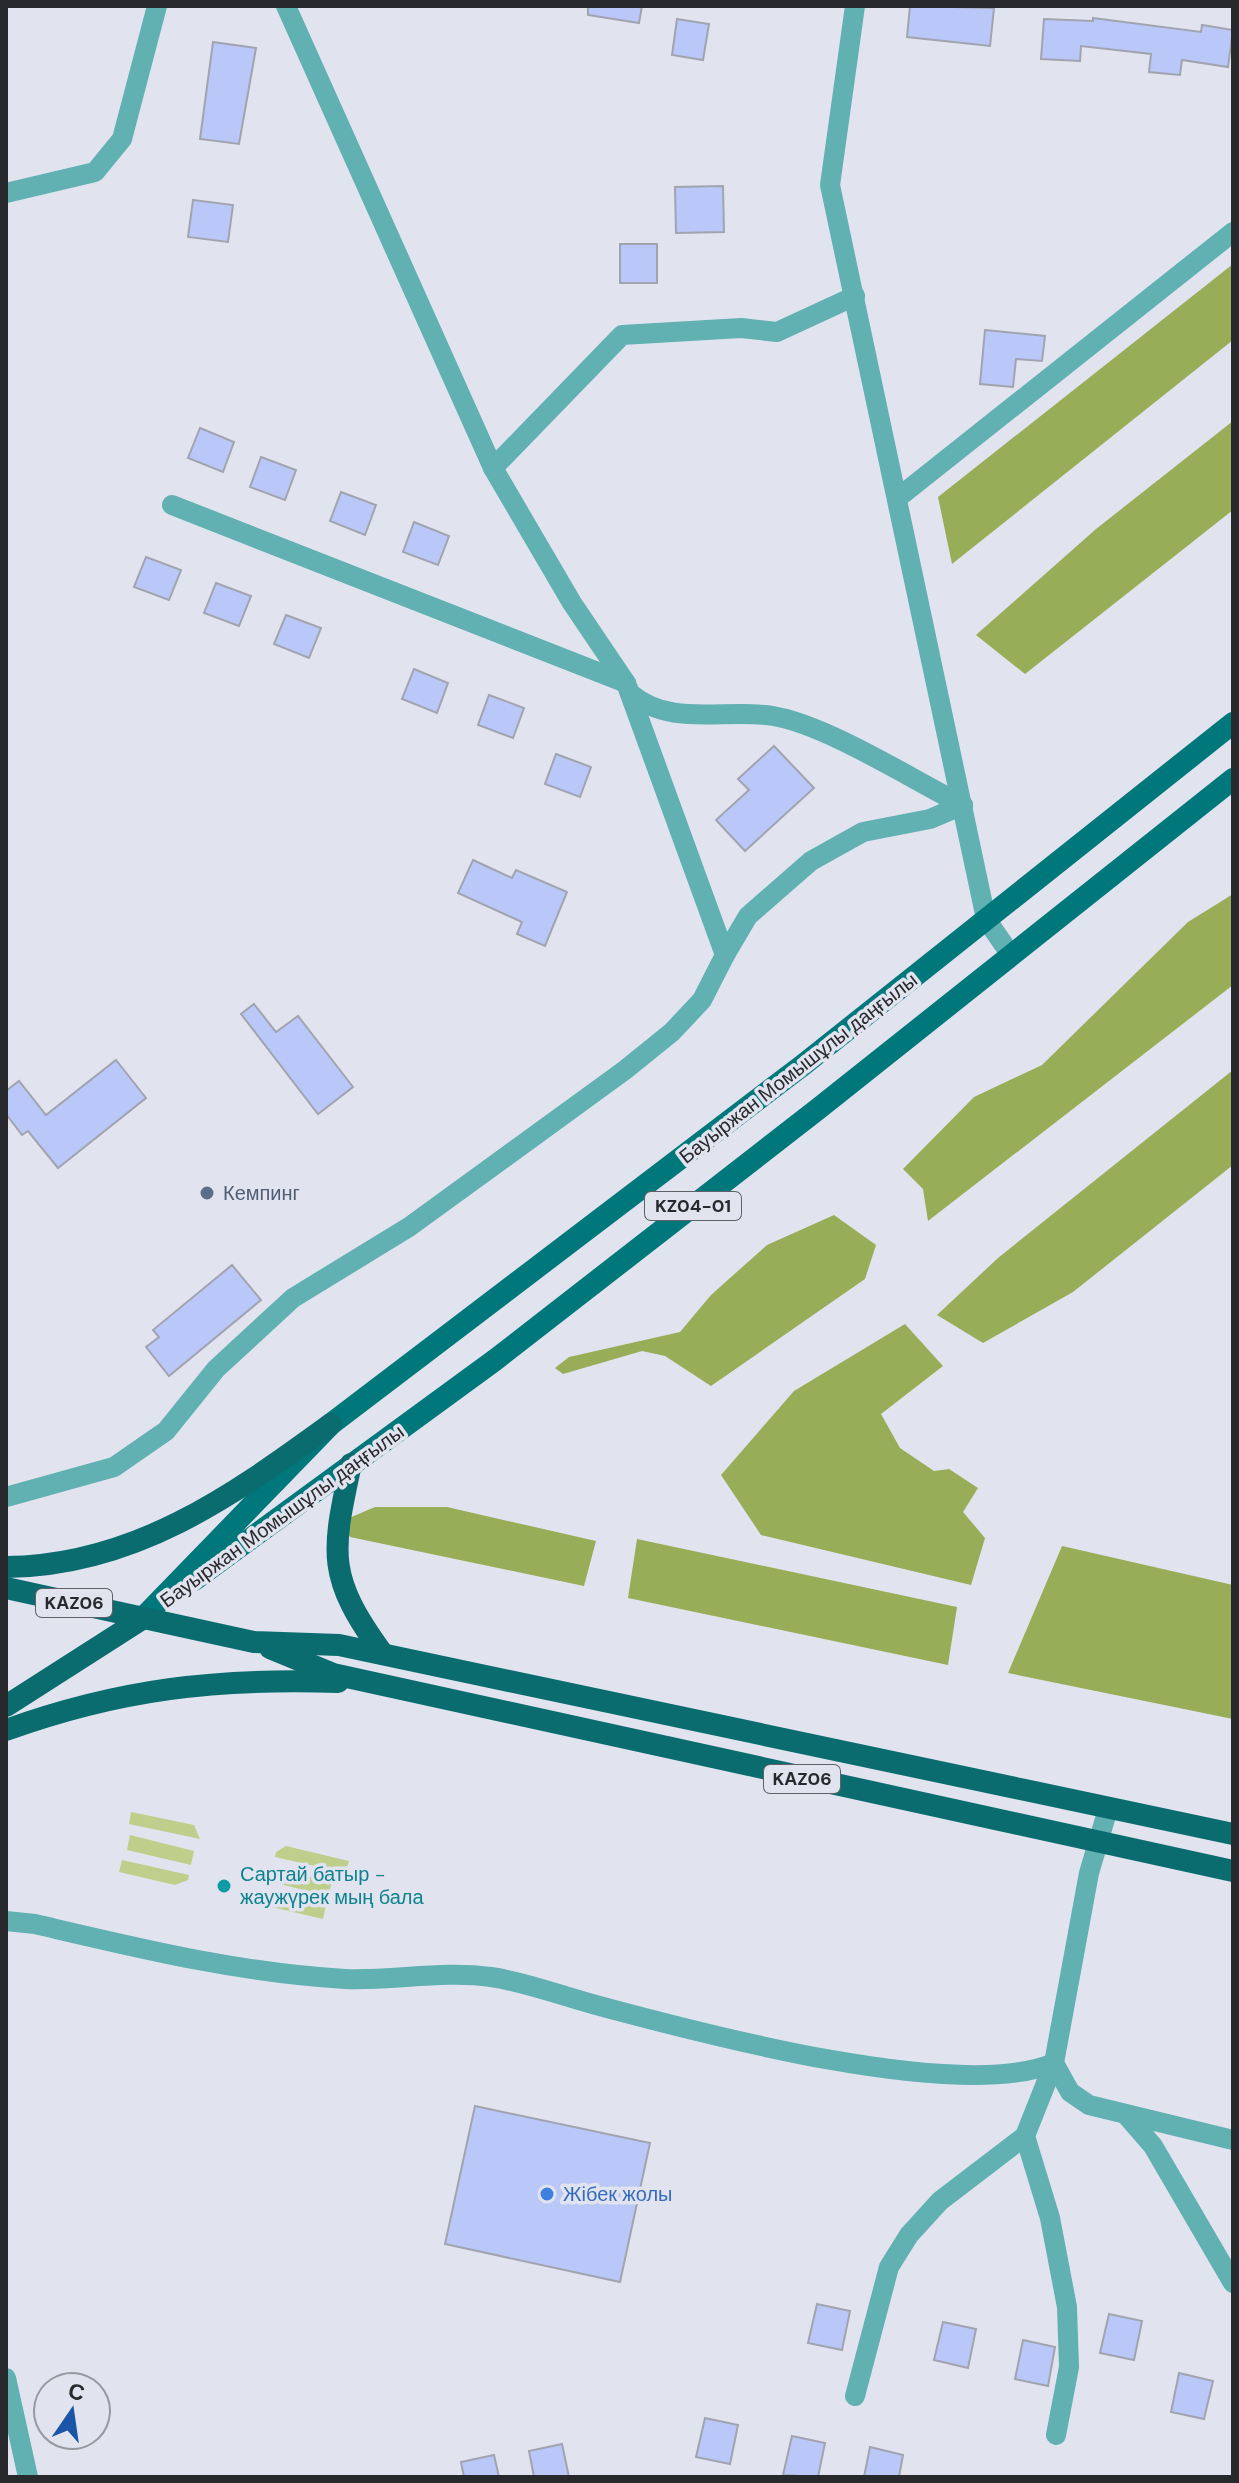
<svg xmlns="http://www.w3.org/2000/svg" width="1239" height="2483" font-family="'DM Sans',sans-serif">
<rect width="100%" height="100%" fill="#e1e4ef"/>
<!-- green -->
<g fill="#bdcf8b">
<polygon points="131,1812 194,1825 200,1839 129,1824"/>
<polygon points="130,1835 194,1851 191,1865 127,1850"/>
<polygon points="286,1846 349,1861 345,1873 275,1857 276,1852"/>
<polygon points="122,1860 189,1875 188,1880 175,1885 119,1872"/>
<polygon points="272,1868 332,1882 328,1896 268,1881"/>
<polygon points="264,1892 326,1905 323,1919 272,1907"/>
</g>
<!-- forest -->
<g fill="#98ad57">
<polygon points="1233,264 1233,340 952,564 938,497"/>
<polygon points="1233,421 1233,510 1025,674 976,635 1096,529"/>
<polygon points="1233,894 1233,985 928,1221 923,1189 903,1169 974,1097 1042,1065 1188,922"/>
<polygon points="1233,1070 1233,1165 1073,1292 983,1343 937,1315 998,1258"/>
<polygon points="834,1215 876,1245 865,1279 711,1386 665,1356 642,1351 563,1374 555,1368 569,1357 680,1332 711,1295 767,1245"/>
<polygon points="905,1324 943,1366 881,1414 900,1448 934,1471 949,1469 978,1488 963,1512 985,1538 971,1585 761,1535 721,1475 794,1391"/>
<polygon points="375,1507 447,1507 596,1541 584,1586 350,1537 342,1521"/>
<polygon points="637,1539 957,1607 948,1665 628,1598"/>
<polygon points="1062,1546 1233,1585 1233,1719 1008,1673"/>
</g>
<!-- building -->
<g fill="#b9c8f8" stroke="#a1a4ae" stroke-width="2">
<polygon points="588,6 642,6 639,23 588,15"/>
<polygon points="910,6 994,8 990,46 907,37"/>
<polygon points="1093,18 1201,32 1202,25 1233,30 1228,67 1182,60 1180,75 1149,72 1151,54 1081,46 1080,61 1041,59 1044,19 1093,21"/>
<polygon points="677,19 709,24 703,60 672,55"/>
<polygon points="213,42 256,48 239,144 200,139"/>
<polygon points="723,186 724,232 676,233 675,187"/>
<polygon points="193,200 233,205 228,242 188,237"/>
<rect x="620" y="244" width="37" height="39"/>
<polygon points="985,330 1045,336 1042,361 1016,359 1013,387 980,384"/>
<polygon points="200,428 234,442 223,472 188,458"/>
<polygon points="261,457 296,470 285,500 250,487"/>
<polygon points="341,492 376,505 365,535 330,521"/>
<polygon points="414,522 449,536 438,565 403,552"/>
<polygon points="146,557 181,570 169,600 134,587"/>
<polygon points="216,583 251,596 239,626 204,613"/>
<polygon points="286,615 321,628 309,658 274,644"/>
<polygon points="414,669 448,683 437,713 402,699"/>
<polygon points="489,695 524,708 513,738 478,725"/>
<polygon points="774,746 814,788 745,851 716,820 749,790 738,779"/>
<polygon points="556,754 591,767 580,797 545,784"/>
<polygon points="473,860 512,878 516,870 567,892 545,946 517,934 522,922 458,893"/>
<polygon points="254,1004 276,1032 298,1016 353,1087 318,1114 241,1014"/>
<polygon points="116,1060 146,1098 58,1168 28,1131 22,1135 6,1114 6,1091 19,1081 46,1115"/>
<polygon points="232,1265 261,1300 169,1376 146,1347 159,1337 153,1330"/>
<polygon points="475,2106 650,2143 620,2282 445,2244"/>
<polygon points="817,2304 850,2311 842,2350 808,2343"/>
<polygon points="1109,2314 1142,2321 1134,2360 1100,2353"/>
<polygon points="943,2322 976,2329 968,2368 934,2360"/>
<polygon points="1023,2340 1055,2347 1048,2386 1015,2379"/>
<polygon points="1179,2373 1213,2381 1204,2419 1171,2412"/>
<polygon points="705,2418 738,2425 730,2464 696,2457"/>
<polygon points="792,2436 825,2443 818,2477 783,2475"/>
<polygon points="562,2444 569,2477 534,2477 529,2451"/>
<polygon points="870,2447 903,2455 899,2477 864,2477"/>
<polygon points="494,2455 499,2477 464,2477 461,2462"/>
</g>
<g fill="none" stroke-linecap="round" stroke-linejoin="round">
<!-- minor -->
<g stroke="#61b0b2" stroke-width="20">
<polyline points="286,6 493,468 572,603 626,683 725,955 748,916 811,861 863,832 930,819 963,805"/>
<polyline points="855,6 830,185 986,919 1011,955"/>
<polyline points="6,193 95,172 122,139 157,6"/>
<polyline points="493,468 622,335 741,328 777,332 855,296"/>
<polyline points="899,497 1233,232"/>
<polyline points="172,505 626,683"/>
<path d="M 630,693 C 671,728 724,708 773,716 C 827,725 911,779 963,805"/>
<polyline points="6,1497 114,1467 166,1431 216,1369 293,1298 409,1227 625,1070 672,1032 702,1000 725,955"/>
<path d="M 6,1921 L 35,1924 C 138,1948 239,1973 345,1979 C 393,1981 443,1970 491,1977 C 526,1982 562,1996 596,2005 C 700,2033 959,2103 1054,2063 L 1089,1873 L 1108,1809"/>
<polyline points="1054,2063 1070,2092 1089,2105 1233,2140"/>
<polyline points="1127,2116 1153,2146 1233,2283"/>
<polyline points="1025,2136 1050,2218 1067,2307 1069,2367 1056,2435"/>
<polyline points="6,2378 28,2477"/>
<polyline points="855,2396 889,2267 909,2235 940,2201 1025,2136 1054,2063"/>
</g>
<!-- primary -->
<g stroke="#00787b" stroke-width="22">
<polyline points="194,1580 495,1360 818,1109 1233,779"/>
<polyline points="142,1619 331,1424 803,1065 1233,723"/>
</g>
<!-- trunk -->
<g stroke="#0a6c6f" stroke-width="22">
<path d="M 351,1464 C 331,1555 327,1577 383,1654"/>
<path d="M 6,1567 C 134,1566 232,1496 331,1424"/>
<polyline points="6,1588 254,1642 339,1645 1233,1834"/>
<polyline points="270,1648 333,1674 1233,1871"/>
<polyline points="6,1706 142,1619"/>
<path d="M 6,1730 C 120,1689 217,1678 338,1682"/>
</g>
</g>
<!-- markers -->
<circle fill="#5c6f8a" stroke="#e1e4ef" stroke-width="3" cx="207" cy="1193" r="8"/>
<circle fill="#0f9aa8" stroke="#e1e4ef" stroke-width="3" cx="224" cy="1886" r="8"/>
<circle fill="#3f7fe0" stroke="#e1e4ef" stroke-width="3" cx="547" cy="2194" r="8"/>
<g text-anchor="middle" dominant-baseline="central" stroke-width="7" stroke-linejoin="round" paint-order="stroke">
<!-- shield labels -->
<g fill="#e1e4ef" stroke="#606167" stroke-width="2">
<rect x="645" y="1192" width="96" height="28" rx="6"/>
<rect x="36" y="1589" width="76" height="28" rx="6"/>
<rect x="764" y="1765" width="76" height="28" rx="6"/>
</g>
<g font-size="18" font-weight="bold" fill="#28292d">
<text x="693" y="1206">KZ04-01</text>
<text x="74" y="1603">KАZ06</text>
<text x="802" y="1779">KАZ06</text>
</g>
<!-- street labels -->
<g font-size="20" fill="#28292d" stroke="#e1e4ef">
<text transform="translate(798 1068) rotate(-38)">Бауыржан Момышұлы даңғылы</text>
<text transform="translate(282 1516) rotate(-36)">Бауыржан Момышұлы даңғылы</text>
</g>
<!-- service labels -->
<g font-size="20" fill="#4e5e75" stroke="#e1e4ef" text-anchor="start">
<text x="223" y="1193">Кемпинг</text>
</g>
<!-- culture labels -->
<g font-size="20" fill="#0d838f" stroke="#e1e4ef" text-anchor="start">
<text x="240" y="1874">Сартай батыр -<tspan x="240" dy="23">жаужүрек мың бала</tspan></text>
</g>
<!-- shop labels -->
<g font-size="20" fill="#366cbe" stroke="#e1e4ef" text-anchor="start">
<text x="563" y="2194">Жібек жолы</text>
</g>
</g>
<!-- border -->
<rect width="1239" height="2483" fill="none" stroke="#28292d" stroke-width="16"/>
<!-- north arrow -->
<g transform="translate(72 2411) rotate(13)"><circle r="38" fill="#e1e4ef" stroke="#9799a1" stroke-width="2"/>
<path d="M0-6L14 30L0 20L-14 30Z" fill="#1b55a7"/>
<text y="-12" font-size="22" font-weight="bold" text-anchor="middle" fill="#28292d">С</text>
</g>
</svg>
